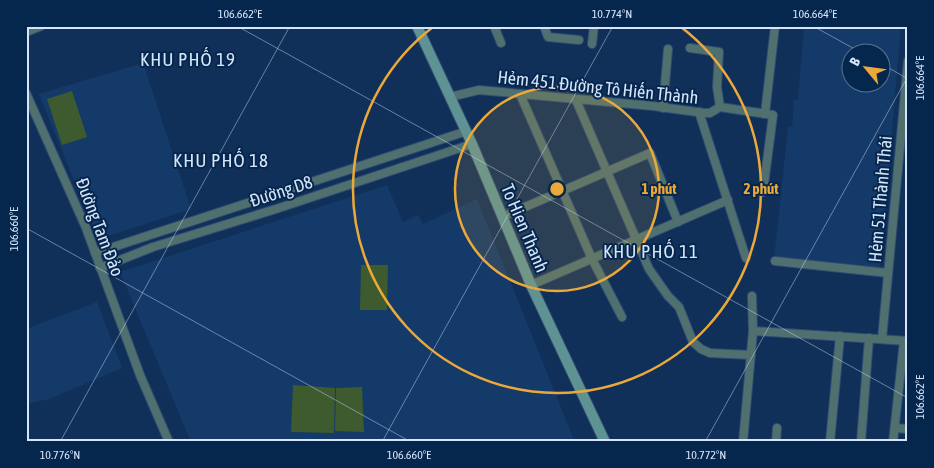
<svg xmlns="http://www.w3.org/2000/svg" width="934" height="468" font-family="'Asap Condensed',sans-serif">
<rect width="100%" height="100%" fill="#103059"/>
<!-- built -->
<g fill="#143a69" fill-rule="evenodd">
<path d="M 804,26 L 901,26 L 880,269 L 774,260 L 788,127 L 792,127 L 794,99 L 798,100 ZM 852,52 L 882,52 L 882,82 L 852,82 Z"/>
<polygon points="143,63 191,209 106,237 95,232 39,94"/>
<polygon points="387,185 403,222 418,215 423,224 477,199 575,442 191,442 120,272"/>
<polygon points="97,302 122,368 49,399 27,404 26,329"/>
</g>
<!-- green -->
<g fill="#3e5a2f">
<polygon points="72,91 87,137 62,145 47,99"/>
<polygon points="361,265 388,265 387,310 360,310"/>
<polygon points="293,385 335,388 334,433 291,432"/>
<polygon points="362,387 364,432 335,431 336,388"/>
</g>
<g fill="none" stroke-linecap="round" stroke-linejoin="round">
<defs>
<g id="minor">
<polyline points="494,26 501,43"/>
<polyline points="544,26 548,37 579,40"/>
<polyline points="26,32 41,26"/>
<polyline points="592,44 594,26"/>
<polyline points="690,48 719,52 717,87 720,107"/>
<polyline points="26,93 86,228 140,375 169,442"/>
<polyline points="520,94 592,259 622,317"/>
<polyline points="450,97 479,90 653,106 704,113 710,113 720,107 773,115 763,192"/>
<polyline points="576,100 649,269 668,296 679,307 693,342 701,349 710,353 751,355"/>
<polyline points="663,108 668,49"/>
<polyline points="699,112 746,258"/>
<polyline points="765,114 775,26"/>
<polyline points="502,217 650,153 678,222"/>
<polyline points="95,253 467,131"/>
<polyline points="775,261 888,273"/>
<polyline points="100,268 153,247 276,209 472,144"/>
<polyline points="531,285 728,200"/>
<polyline points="753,331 908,341"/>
<polyline points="882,339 908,61"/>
<polyline points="895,428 908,429"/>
<polyline points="743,442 753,331 752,296"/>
<polyline points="776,442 777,428"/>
<polyline points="830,442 840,336"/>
<polyline points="861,442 869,338"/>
<polyline points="893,442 904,341"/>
</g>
<polyline id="secondary" points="417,26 472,144 531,285 605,442"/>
</defs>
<!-- minor casing -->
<use href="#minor" stroke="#304d73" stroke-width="10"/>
<!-- secondary casing -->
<use href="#secondary" stroke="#304d73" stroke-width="12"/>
<!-- minor -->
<use href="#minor" stroke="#50706f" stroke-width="8"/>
<!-- secondary -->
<use href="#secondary" stroke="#5f9393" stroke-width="10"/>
</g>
<!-- ticks -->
<path fill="none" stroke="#d6e5fa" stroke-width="1" stroke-opacity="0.45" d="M 237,26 L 908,398M 813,26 L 860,52M 882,64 L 908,79M 26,228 L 411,442M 60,442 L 290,26M 382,442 L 613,26M 705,442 L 908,76"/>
<!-- distance rings -->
<circle cx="557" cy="189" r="102" fill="#eca93a" fill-opacity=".12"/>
<g fill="none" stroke="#eca93a" stroke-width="2.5">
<circle cx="557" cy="189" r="102"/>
<path d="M681 27A204 204 0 1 1 433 27"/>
</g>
<g text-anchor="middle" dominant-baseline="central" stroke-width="4" stroke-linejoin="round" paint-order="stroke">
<!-- street labels -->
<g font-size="18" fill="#d6e5fa" stroke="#05264d">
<text transform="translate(598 87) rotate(6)">Hẻm 451 Đường Tô Hiến Thành</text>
<text transform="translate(281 191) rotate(-18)">Đường D8</text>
<text transform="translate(880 199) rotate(-85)">Hẻm 51 Thành Thái</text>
<text transform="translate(100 227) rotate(69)">Đường Tam Đảo</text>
<text transform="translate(525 228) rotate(67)">To Hien Thanh</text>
</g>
<!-- neighbourhood labels -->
<g font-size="19" letter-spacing="1" fill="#d6e5fa" stroke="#05264d">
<text x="188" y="59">KHU PHỐ 19</text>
<text x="221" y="160">KHU PHỐ 18</text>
<text x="651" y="251">KHU PHỐ 11</text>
</g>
</g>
<circle cx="557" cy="189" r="8" fill="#eca93a" stroke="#05264d" stroke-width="2.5"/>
<g font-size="15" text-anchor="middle" font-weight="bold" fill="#eca93a" stroke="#05264d" stroke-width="4" stroke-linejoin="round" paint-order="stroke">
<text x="659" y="194">1 phút</text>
<text x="761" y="194">2 phút</text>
</g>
<!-- border -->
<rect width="934" height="468" fill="none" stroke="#05264d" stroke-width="55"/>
<!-- north arrow -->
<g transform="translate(866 68) rotate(299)"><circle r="24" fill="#05264d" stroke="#597292"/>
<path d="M0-4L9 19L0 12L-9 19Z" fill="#eca93a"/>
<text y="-8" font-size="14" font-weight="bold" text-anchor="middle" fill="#d6e5fa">B</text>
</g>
<rect x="28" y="28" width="878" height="412" fill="none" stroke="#d6e5fa" stroke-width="2"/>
<g font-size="12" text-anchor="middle" fill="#d6e5fa">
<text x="240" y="18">106.662°E</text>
<text x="612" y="18">10.774°N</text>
<text x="815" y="18">106.664°E</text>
<text transform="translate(920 78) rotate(-90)" y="4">106.664°E</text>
<text transform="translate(14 229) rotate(-90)" y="4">106.660°E</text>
<text transform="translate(920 397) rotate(-90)" y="4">106.662°E</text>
<text x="60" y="459">10.776°N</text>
<text x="409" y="459">106.660°E</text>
<text x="706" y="459">10.772°N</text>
</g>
</svg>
